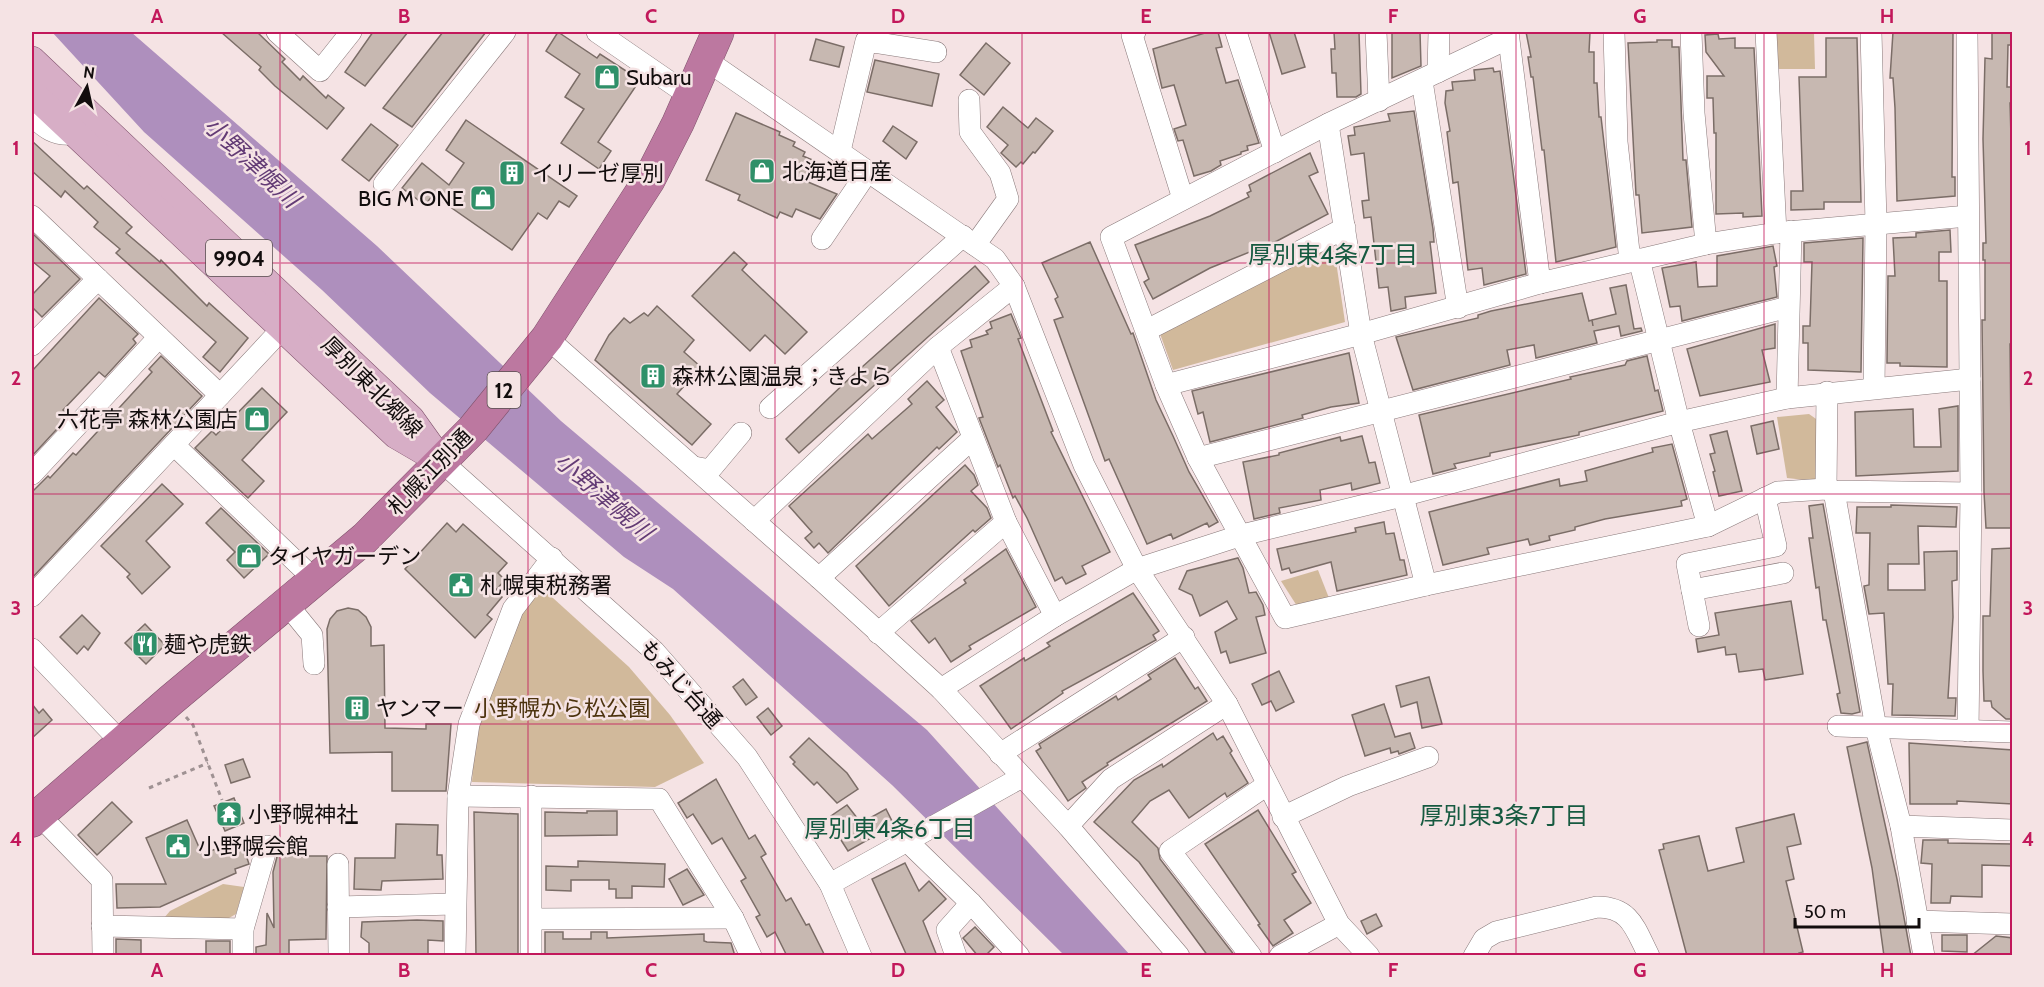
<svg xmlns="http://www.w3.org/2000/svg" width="2044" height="987" font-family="Cabin,'Noto Sans JP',sans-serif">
<rect width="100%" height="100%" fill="#f5e3e4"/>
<!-- green -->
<g fill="#d1b99b">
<polygon points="1775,32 1853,32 1853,33 1814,33 1815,69 1776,69"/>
<polygon points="1333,241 1345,322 1173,370 1159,331"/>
<polygon points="1809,414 1819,421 1820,476 1814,481 1787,478 1777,417"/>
<polygon points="1318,570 1329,598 1297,606 1281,581"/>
<polygon points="542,588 629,667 670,715 704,763 655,787 472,782 476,721 523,612"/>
<polygon points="223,884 244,887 236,914 229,918 164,918 170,911"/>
</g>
<!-- water -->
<polygon fill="#ae8fbd" points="52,32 131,32 377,246 561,421 927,730 1130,955 1064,955 892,785 673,589 624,557 430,393 322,290 144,132"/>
<!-- building -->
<g fill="#c7b8b1" stroke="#7b6d67" stroke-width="1.5">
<polygon points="221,32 257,32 285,59 282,62 300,80 303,76 326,98 328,95 344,108 327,129 275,86 259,70 261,67"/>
<polygon points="373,32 408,32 365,86 345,72"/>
<polygon points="443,32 486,32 412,127 383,108"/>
<polygon points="558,32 597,58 600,54 640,80 598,142 611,151 599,169 561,143 584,109 565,97 580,74 546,51"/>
<polygon points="1208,32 1218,32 1222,47 1216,48 1226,83 1238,80 1259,143 1247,146 1248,150 1241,152 1241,154 1220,161 1221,165 1211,171 1194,176 1183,140 1178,141 1174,129 1186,125 1174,85 1162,88 1153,49"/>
<polygon points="1269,32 1294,32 1305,67 1282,74"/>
<polygon points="1334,32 1359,32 1361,94 1356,97 1337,97 1336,73 1332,73 1331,49 1335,49"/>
<polygon points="1392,32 1420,32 1421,66 1392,78"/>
<polygon points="1526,32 1590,32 1589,52 1594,52 1594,83 1597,83 1599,117 1601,117 1616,247 1556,262 1544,150 1542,150 1533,77 1531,77 1528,57 1531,57"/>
<polygon points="1893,32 1953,32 1952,177 1955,177 1955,196 1897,201 1895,108 1893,78 1890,78"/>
<polygon points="1992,32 2013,32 2013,45 2008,45 2007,87 2012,87 2012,103 2010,103 2013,204 2013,344 2010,344 2012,528 1986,528 1984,492 1982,320 1985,320 1985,260 1983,260 1983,243 1986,243 1983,139 1985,58 1992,59"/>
<polygon points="1718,34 1719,39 1735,38 1735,48 1754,48 1762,216 1743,217 1743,213 1716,214 1716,133 1714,133 1713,98 1707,98 1707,76 1724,76 1706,52 1705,35"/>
<polygon points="1826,38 1857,38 1861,202 1824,202 1824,209 1791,210 1791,191 1803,191 1799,77 1826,77"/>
<polygon points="816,39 844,47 839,67 810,60"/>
<polygon points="1657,40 1672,40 1672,47 1679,47 1683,160 1686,160 1692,227 1642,233 1639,195 1636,195 1628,43 1657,42"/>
<polygon points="986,43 1010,63 984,95 960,75"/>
<polygon points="875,60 939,74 932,106 867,92"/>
<polygon points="1493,68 1494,72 1500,71 1526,274 1484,285 1482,268 1468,270 1458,182 1453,183 1447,132 1450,131 1445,103 1446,91 1453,90 1452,82 1475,80 1474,70"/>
<polygon points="1003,107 1028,128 1036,118 1053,131 1035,153 1033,152 1023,164 1021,162 1016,167 1001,153 1008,145 987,127"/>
<polygon points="1414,111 1433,229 1434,242 1430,242 1436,293 1405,297 1406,308 1391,311 1388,287 1379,288 1371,217 1364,218 1362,201 1369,200 1364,153 1351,155 1348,136 1355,135 1354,127 1390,121 1388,114"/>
<polygon points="736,113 780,132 779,135 795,142 793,146 805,152 803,156 817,162 808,182 837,194 820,219 796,209 792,217 780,212 777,218 738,200 740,195 706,180"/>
<polygon points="466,120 577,196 569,207 559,201 547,219 538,213 512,250 433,195 425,205 402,188 422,163 449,185 464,163 446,150"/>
<polygon points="371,124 398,145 369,181 342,160"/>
<polygon points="893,126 917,142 906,159 883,141"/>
<polygon points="32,141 84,189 87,186 132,227 126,233 160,262 161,260 207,306 209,303 248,338 220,372 203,357 216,342 116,253 120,249 94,227 98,222 65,191 61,197 32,171"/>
<polygon points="1310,153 1318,172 1309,176 1328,214 1277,241 1210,268 1153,299 1144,282 1149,279 1135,245 1210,216 1249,197 1247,193 1251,191 1249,185"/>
<polygon points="1950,230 1951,252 1939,252 1939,281 1947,281 1947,367 1900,366 1900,363 1887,363 1888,276 1895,276 1893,238 1916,237 1916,233"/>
<polygon points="32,233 80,279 42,317 32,307 32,295 50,276 32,261"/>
<polygon points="1863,238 1861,372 1808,370 1808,343 1803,343 1803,326 1810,326 1812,262 1804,262 1804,243"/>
<polygon points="1090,242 1131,334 1133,333 1156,400 1173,436 1189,472 1218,522 1209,527 1207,523 1173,539 1171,534 1147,544 1109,459 1105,461 1054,320 1063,317 1055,299 1058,297 1042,263"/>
<polygon points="1773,246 1777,266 1774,267 1777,297 1682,321 1680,306 1670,307 1662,268 1696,262 1698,287 1717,286 1717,256"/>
<polygon points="734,252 747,264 742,270 807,332 785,354 765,335 750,351 692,296"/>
<polygon points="975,266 989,282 799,453 786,439 852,376"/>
<polygon points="1626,285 1634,329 1641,328 1642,331 1621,336 1619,326 1594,331 1597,343 1536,358 1534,345 1507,350 1510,365 1413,390 1396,337 1478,318 1478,315 1491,311 1582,293 1589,321 1592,320 1593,326 1592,320 1616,314 1610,288"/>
<polygon points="99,298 138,334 133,339 136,343 105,377 99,372 63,410 69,416 32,456 32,371"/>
<polygon points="657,306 694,340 684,352 701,367 677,394 711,424 692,445 595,360 609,335 624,318 630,323 644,313 648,316"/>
<polygon points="1011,314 1021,338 1018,339 1053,431 1051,432 1110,552 1082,566 1086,574 1066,584 1062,577 1055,581 1027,518 1015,496 1013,498 1000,465 998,467 979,418 983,417 961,351 972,347 970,340 988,334 986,331 992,328 990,322"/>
<polygon points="1775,324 1775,348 1762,350 1770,382 1700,396 1687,349"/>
<polygon points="1349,353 1359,403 1331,407 1302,415 1303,418 1210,442 1203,412 1198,414 1192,391"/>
<polygon points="161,356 202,396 32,578 32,492 48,476 50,478 73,453 76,455 152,372 149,369"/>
<polygon points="1647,356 1655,391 1658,390 1663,411 1579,432 1579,435 1490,453 1490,456 1454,464 1456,468 1433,474 1419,415 1571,379 1570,377 1625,365 1627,361"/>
<polygon points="927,381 944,400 936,407 957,432 939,449 937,447 828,553 819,543 814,548 805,538 812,532 789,506 868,434 872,439 912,404 908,399"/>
<polygon points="262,388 287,412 242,460 264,481 248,498 195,448 212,431 216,435"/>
<polygon points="1958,406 1958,471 1856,476 1855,412 1913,409 1914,447 1941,447 1939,409"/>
<polygon points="1773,421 1779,449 1757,454 1751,426"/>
<polygon points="1727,431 1742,491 1719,496 1713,472 1715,471 1710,454 1715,453 1710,435"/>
<polygon points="1362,436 1369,463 1375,462 1380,483 1352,490 1351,483 1320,490 1321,500 1279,508 1280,513 1254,519 1243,462 1279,455 1279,453 1340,437 1341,441"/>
<polygon points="1672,444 1687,499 1681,501 1682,506 1605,519 1575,527 1575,530 1549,536 1550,540 1530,545 1528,539 1487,548 1489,554 1443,565 1429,512 1559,479 1560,486 1587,481 1585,471 1653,452 1652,448"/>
<polygon points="965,465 974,475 978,485 971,491 987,508 991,518 975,532 973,530 889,606 856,566"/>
<polygon points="162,484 183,504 146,541 170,567 142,594 127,577 130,574 101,546"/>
<polygon points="1823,504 1860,712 1852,714 1841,713 1837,694 1840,693 1826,620 1823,620 1819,587 1816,588 1809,538 1813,538 1809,506"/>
<polygon points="1891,505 1957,507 1956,527 1918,526 1919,564 1888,564 1888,590 1925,590 1924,552 1957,551 1957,580 1952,581 1953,617 1948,698 1956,698 1955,716 1892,715 1893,684 1888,684 1884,613 1869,614 1864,586 1869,585 1870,533 1856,533 1857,507 1891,507"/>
<polygon points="221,508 269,554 244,578 227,560 235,552 206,523"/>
<polygon points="1384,522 1386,534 1394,533 1400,560 1404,560 1407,575 1337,591 1331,562 1291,573 1289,568 1282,570 1277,549 1356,532 1355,528"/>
<polygon points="447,523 456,532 463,524 507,563 498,573 505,580 495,591 502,597 487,615 492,619 475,638 405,569"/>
<polygon points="2013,548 2011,608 2012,719 2006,719 1992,707 1991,701 1984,701 1983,671 1983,616 1990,616 1992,549"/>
<polygon points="1006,549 1036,607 969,646 971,649 951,662 935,638 929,643 911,621 966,583 964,580"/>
<polygon points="1238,558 1243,568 1249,593 1256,592 1263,605 1265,615 1256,617 1266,653 1230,663 1226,651 1221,653 1215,632 1237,619 1227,601 1200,616 1192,595 1179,589 1187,571"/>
<polygon points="1133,593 1159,631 1153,635 1156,640 1062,691 1063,693 1011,729 980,686 1024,658 1025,661 1050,646 1047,643"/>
<polygon points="1791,601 1803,674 1765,680 1763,669 1739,672 1736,654 1726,655 1725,647 1698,652 1696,639 1719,635 1715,613"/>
<polygon points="348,608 358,610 366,617 371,627 371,646 384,645 385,728 426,729 426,724 451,724 446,791 392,791 392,752 330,753 327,629 330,619 337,611"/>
<polygon points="82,615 100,633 88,650 84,646 77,654 60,637"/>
<polygon points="145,624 165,645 146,664 125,643"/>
<polygon points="1175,658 1195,689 1198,687 1207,701 1107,763 1108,765 1082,782 1086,788 1068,801 1036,751 1041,748 1039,744 1116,696 1118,700 1151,679 1148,675"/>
<polygon points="1279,671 1294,702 1276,711 1271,701 1262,705 1252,684"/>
<polygon points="1429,677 1442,724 1422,728 1417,702 1401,707 1396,686"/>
<polygon points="743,679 757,697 746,705 733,687"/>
<polygon points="32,704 39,713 43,709 52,720 32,738"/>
<polygon points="1384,704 1395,737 1410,733 1415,748 1399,754 1398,751 1391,753 1390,748 1365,756 1352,715"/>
<polygon points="768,708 782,726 771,735 757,717"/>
<polygon points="1213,733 1217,740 1223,736 1232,751 1230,753 1248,783 1227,797 1225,793 1189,818 1169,790 1150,801 1132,822 1158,848 1160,859 1235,956 1208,956 1139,862 1094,822 1134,780 1162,764 1163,767"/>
<polygon points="809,738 847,773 858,789 837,803 817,782 814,785 793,764 795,762 790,757"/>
<polygon points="1867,742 1897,879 1911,956 1884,956 1872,868 1847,747"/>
<polygon points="1909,743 2013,750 2013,804 1957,801 1957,804 1910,804"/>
<polygon points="243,759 250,777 231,783 225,765"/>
<polygon points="716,779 749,839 755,835 766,854 761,857 786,901 791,898 806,925 809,924 825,956 787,956 775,932 767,937 756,917 760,915 741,881 746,878 722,838 712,844 693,814 687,818 678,803"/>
<polygon points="234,798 244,823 225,831 214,806"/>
<polygon points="112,802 132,822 97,855 78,835"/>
<polygon points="847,805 861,823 886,809 894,825 848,851 839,837 843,834 831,816"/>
<polygon points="1258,810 1296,872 1292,874 1311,903 1284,920 1293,933 1273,946 1258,925 1260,924 1205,844"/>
<polygon points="587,811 617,811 617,835 545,836 545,812 587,813"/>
<polygon points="474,812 518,814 518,956 476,956"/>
<polygon points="1794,814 1801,844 1787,847 1794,879 1786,881 1803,952 1799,953 1800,956 1687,956 1659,850 1664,849 1663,844 1699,836 1708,871 1744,862 1736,828"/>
<polygon points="187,820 202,854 241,840 249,864 235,869 236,873 160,907 117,908 116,884 166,884 146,838"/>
<polygon points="396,824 438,825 437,855 442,855 443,879 382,881 381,890 354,889 355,858 395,858"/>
<polygon points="1923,840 1948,840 1948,843 2013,844 2013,866 1982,865 1982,897 1951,896 1950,903 1931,903 1932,864 1921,863"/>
<polygon points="278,853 294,853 294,856 327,856 326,939 289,940 289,956 256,956 256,947 266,945 267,913 274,928 273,872"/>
<polygon points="578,861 665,864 664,887 632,886 632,898 616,898 616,889 609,889 609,880 571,880 571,891 546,890 546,866 578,867"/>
<polygon points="905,863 919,891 929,881 946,899 923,921 937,956 907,956 872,879"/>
<polygon points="687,869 704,895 683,905 669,879"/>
<polygon points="1376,914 1382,926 1367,934 1361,921"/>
<polygon points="417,920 443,921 443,941 428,940 428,956 369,956 369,943 361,937 362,922"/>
<polygon points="975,927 994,947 985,956 978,956 963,938"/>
<polygon points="545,932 563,932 563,939 591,939 591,932 607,932 607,938 704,934 704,941 707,942 731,943 735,956 545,956"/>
<polygon points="1942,935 1967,935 1967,952 1942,951"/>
<polygon points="1996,936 2013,938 2013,952 2008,956 1971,956"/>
<polygon points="116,939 141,940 141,956 116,956"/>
<rect x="206" y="941" width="24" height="15"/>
</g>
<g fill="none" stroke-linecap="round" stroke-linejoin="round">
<defs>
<g id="minor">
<polyline points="277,32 320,71 351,32"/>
<polyline points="597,32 690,96"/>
<polyline points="1135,32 1132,35 1183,199"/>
<polyline points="1236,32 1275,152"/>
<polyline points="1376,32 1379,101"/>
<polyline points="1508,32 1540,283"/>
<polyline points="1614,32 1617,142 1630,261"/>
<polyline points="1691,32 1694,113 1706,244"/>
<polyline points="1766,32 1776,233"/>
<polyline points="1871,32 1876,223 1874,388"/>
<polyline points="1967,32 1971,493 1968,731"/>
<polyline points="1507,39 1328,124 1111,237 1166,385 1198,458 1285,618 1426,585 1708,526 1778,492 1826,489 1834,491 1971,493"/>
<polyline points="706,60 995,259 1014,286 1084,465 1137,569 1227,704 1339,924 1369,956"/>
<polyline points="1438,72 1439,32"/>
<polyline points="1422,81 1458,308"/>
<polyline points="969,100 970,132 1000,173 1008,199 975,245"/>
<path d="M 32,116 C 45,128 54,136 73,134"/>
<polyline points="1328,124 1361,334 1426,585"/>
<polyline points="840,151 866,41 936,52"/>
<polyline points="384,184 505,32"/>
<polyline points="32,216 220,395"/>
<polyline points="822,239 868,171"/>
<polyline points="1639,259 1679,422 1708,526"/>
<polyline points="1147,330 1345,228"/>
<polyline points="547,338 819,578 941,689 1068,826 1179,956"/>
<polyline points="32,345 98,279"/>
<polyline points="938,347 1006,522 1055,616"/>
<polyline points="1166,385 1361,334 1540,283 1706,244 1776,233 1968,216"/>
<polyline points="1787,398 1791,231"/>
<polyline points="770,408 963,236"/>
<polyline points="174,445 315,580"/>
<polyline points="1198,458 1788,307"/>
<polyline points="441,461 654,651 747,757 830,884 861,956"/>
<polyline points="694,467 710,470 741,433"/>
<polyline points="32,474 159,337"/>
<polyline points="1826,489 1827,392"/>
<polyline points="1834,491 1876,728 1901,826 1924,956"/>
<polyline points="754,521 938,347 1014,286"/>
<polyline points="819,578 973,438"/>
<polyline points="1692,590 1783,573"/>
<polyline points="32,596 282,329"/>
<polyline points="286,603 312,635 314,664"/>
<polyline points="1699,626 1687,564 1776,546 1765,498"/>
<polyline points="878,633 1006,522"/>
<polyline points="32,649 121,742"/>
<polyline points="941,689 1055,616 1137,569 1242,535 1402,496 1679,422 1787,398 1970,379"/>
<polyline points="1838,726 2012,732"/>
<polyline points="1000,754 1184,637"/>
<polyline points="458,796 659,799 733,918 751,956"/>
<polyline points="531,796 531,956"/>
<polyline points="39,815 102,880 103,956"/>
<polyline points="1283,817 1348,786 1428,757"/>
<polyline points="1068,826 1111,779 1227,704"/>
<polyline points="1901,826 2012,830"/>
<polyline points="908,842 971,903 1019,956"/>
<polyline points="338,864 339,956"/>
<polyline points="830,884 1022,777"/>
<polyline points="338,907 455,904"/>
<polyline points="532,919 733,918"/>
<polyline points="1917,921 2012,924"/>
<polyline points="102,926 243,929"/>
<polyline points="243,956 243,929 267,846"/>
<polyline points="455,956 458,796 469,724 513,609 552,558"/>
<polyline points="956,956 947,930 971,903"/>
<polyline points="1251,956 1170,851 1267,785"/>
<polyline points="1280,956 1339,924"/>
<path d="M 1474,956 L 1484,939 L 1496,932 L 1597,907 C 1631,907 1635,929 1649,956"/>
</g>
<g id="major">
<polyline points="32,60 411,419 441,461"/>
<polyline points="32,93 396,435 432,456"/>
</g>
<polyline id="highway" points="32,821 171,700 365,538 473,429 547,338 649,180 678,123 718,32"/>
</defs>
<!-- minor casing -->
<use href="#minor" stroke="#89797a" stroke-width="22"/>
<!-- major casing -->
<use href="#major" stroke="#80536d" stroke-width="28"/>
<!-- highway casing -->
<use href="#highway" stroke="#80536d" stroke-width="33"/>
<!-- path -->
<g stroke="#9f9293" stroke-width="3" stroke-dasharray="4.5 4.5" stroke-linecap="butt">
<polyline points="186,717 193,725 222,800"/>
<polyline points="149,788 208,763"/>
</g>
<!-- minor -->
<use href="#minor" stroke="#fff" stroke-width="21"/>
<!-- major -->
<use href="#major" stroke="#d7aec6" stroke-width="27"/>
<!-- highway -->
<use href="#highway" stroke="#bc78a0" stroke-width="32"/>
</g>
<!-- grid -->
<path fill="none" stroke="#c2185b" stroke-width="1.5" stroke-opacity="0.55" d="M 280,32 L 280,956M 528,32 L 528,956M 775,32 L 775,956M 1022,32 L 1022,956M 1269,32 L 1269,956M 1516,32 L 1516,956M 1764,32 L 1764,956M 32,263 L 2012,263M 32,494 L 2012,494M 32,724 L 2012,724"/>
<!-- icons -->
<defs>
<symbol id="shop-square" viewBox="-11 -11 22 22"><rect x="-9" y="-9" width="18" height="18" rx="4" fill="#2f9069" stroke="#f5e3e4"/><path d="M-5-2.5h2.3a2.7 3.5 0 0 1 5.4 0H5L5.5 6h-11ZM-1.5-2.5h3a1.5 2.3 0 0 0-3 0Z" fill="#fff"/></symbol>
<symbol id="building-square" viewBox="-11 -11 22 22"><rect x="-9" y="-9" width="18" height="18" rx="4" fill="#2f9069" stroke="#f5e3e4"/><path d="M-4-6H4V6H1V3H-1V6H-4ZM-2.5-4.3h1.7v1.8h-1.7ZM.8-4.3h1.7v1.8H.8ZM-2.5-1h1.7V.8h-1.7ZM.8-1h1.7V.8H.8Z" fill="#fff"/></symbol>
<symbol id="civic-square" viewBox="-11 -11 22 22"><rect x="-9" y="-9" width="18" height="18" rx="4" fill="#2f9069" stroke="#f5e3e4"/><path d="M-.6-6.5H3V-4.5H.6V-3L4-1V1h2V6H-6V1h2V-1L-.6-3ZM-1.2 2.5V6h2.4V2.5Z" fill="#fff"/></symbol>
<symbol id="restaurant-square" viewBox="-11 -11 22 22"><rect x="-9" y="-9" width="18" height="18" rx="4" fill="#2f9069" stroke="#f5e3e4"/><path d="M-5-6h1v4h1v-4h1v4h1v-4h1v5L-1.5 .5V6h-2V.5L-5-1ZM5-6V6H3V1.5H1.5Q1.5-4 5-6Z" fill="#fff"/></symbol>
<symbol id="temple-square" viewBox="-11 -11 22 22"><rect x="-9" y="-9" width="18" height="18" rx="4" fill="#2f9069" stroke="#f5e3e4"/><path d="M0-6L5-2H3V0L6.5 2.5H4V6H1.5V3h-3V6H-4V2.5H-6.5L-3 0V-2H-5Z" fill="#fff"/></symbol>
</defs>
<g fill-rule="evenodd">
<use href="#shop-square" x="592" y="62" width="30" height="30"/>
<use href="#shop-square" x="747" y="156" width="30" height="30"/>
<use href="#building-square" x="497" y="158" width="30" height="30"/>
<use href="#shop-square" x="468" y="183" width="30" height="30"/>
<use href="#building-square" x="638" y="361" width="30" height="30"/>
<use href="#shop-square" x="242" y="404" width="30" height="30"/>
<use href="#shop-square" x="234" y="541" width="30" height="30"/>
<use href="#civic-square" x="446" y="570" width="30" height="30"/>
<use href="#restaurant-square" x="130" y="629" width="30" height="30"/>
<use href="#building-square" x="342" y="693" width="30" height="30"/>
<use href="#temple-square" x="214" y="799" width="30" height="30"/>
<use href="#civic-square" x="163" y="831" width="30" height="30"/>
</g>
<g text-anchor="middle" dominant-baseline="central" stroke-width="5" stroke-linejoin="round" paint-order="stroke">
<!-- shield labels -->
<g fill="#f5e3e4" stroke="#564d4e" stroke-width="1.5">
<rect x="206" y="240" width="66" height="36" rx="4.5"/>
<rect x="487.5" y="372" width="33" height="36" rx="4.5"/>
</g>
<g font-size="21" font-weight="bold" fill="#120d0d">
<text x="239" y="258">9904</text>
<text x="504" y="390">12</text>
</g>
<!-- poi labels -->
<g font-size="22" fill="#120d0d" stroke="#f5e3e4" text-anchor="start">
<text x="626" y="77">Subaru</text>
<text x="782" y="171">北海道日産</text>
<text x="532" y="173">イリーゼ厚別</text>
<text x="464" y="198" text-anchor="end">BIG M ONE</text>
<text x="672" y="376">森林公園温泉；きよら</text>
<text x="238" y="419" text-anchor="end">六花亭 森林公園店</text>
<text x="268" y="556">タイヤガーデン</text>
<text x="480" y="585">札幌東税務署</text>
<text x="164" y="644">麺や虎鉄</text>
<text x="376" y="708">ヤンマー</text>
<text x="248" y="814">小野幌神社</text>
<text x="198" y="846">小野幌会館</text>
</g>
<!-- street labels -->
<g font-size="22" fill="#120d0d" stroke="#f5e3e4">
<text transform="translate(372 387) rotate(45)">厚別東北郷線</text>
<text transform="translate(430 472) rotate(-46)">札幌江別通</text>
<text transform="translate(681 684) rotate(48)">もみじ台通</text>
</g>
<!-- park labels -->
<g font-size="22" fill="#4c330e" stroke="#f5e3e4">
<text x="562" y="708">小野幌から松公園</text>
</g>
<!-- water labels -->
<g font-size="24" font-style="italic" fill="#633b75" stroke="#f5e3e4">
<text transform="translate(252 162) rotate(43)">小野津幌川</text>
<text transform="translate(604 496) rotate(41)">小野津幌川</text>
</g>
<!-- neighbourhood labels -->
<g font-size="24" fill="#165a40" stroke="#f5e3e4">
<text x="1333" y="254">厚別東4条7丁目</text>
<text x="1504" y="815">厚別東3条7丁目</text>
<text x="890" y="828">厚別東4条6丁目</text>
</g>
</g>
<!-- border -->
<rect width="2044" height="987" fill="none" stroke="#f5e3e4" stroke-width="66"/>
<!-- north arrow -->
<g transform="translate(87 87) rotate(8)" stroke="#f5e3e4" stroke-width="4.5" paint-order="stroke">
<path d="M0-4.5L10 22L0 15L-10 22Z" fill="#120d0d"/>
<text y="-9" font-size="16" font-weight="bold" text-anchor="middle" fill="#120d0d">N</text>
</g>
<!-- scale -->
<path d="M1795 918v9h124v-9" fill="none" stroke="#120d0d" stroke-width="3"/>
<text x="1804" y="918" font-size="18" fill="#120d0d" stroke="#f5e3e4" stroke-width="4.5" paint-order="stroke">50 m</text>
<rect x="33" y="33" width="1978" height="921" fill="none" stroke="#c2185b" stroke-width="2"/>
<g font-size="20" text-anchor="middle" font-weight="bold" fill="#c2185b">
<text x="157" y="23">A</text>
<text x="404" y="23">B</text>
<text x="651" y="23">C</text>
<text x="898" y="23">D</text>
<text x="1146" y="23">E</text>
<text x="1393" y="23">F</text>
<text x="1640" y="23">G</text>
<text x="1887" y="23">H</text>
<text x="16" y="155">1</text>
<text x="2028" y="155">1</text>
<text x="16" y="385">2</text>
<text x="2028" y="385">2</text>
<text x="16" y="615">3</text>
<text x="2028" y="615">3</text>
<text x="16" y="846">4</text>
<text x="2028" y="846">4</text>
<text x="157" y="977">A</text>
<text x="404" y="977">B</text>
<text x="651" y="977">C</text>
<text x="898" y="977">D</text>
<text x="1146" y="977">E</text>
<text x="1393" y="977">F</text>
<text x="1640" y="977">G</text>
<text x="1887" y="977">H</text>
</g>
</svg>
